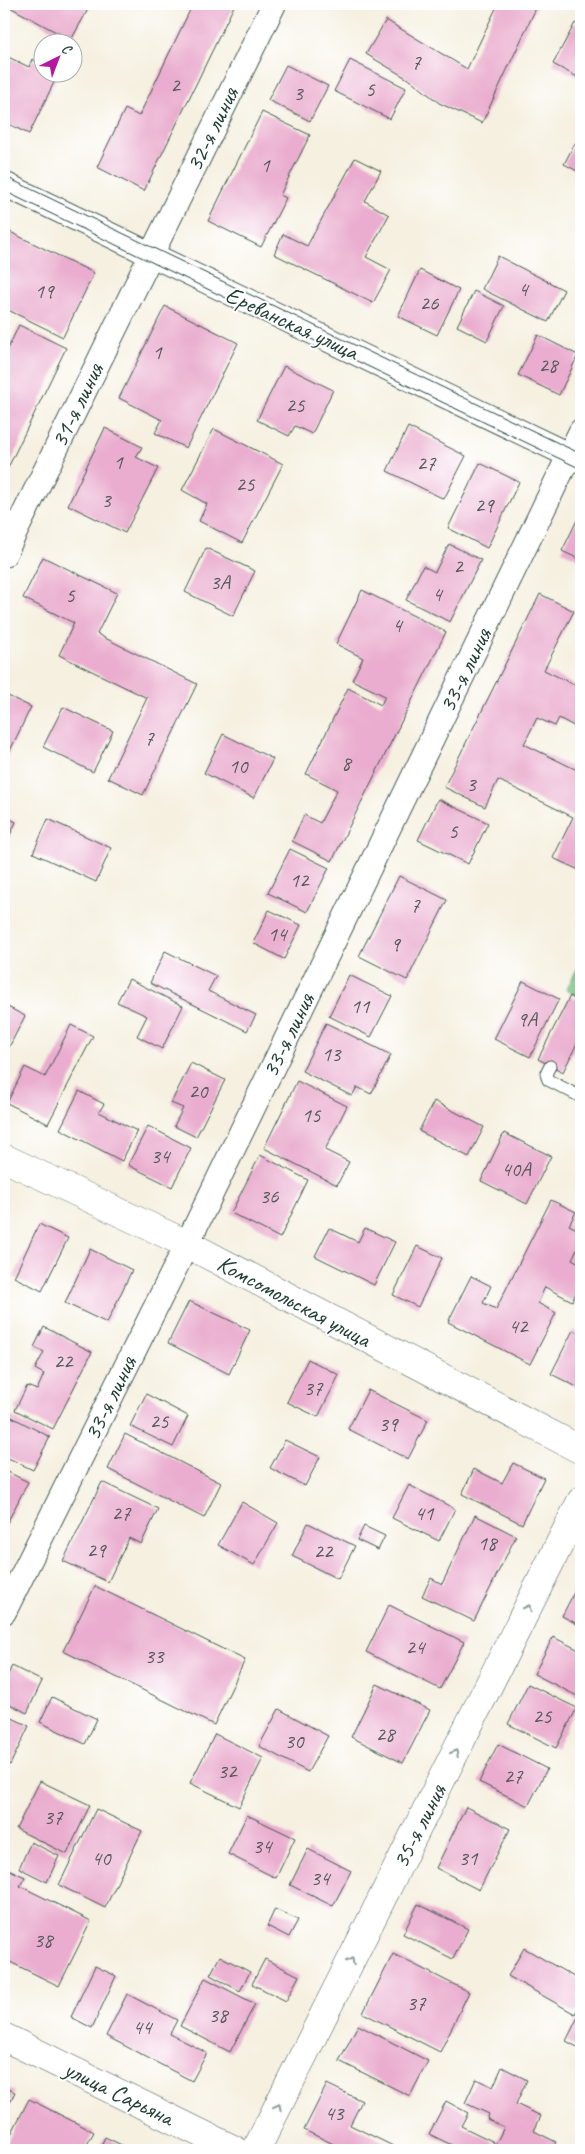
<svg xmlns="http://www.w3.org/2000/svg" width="585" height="2154" font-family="Caveat,sans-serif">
<rect width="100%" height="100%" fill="#fff"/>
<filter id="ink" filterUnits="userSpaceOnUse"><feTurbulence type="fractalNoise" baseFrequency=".02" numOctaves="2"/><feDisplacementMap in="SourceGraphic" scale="10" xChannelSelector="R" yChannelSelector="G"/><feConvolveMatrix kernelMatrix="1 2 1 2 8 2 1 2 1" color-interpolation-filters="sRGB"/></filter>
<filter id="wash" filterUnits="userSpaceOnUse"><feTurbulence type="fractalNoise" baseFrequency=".0096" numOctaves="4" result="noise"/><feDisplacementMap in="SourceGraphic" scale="20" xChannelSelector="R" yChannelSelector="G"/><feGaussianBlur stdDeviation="1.12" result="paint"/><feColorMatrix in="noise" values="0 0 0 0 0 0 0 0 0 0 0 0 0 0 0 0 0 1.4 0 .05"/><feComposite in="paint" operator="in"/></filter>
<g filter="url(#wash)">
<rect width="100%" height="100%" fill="#f5f0e0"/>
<!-- green -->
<polygon fill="#7bc684" stroke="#4d825c" points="580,963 581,964 581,998 566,990"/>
<g id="blocks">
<!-- building -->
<g fill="#eaadcf">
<polygon points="4,4 91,4 71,40"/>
<polygon points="183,4 235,4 144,191 97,167 125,109 139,116 191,8"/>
<polygon points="498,4 538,4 482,123 439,103 413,82 366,54 386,20 467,69"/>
<polygon points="575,23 581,27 581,79 553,64"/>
<polygon points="4,55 29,67 32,59 42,64 42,72 59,72 29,134 4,122"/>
<polygon points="350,60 406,88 390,119 334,91"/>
<polygon points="286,65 328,86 310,121 268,100"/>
<polygon points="262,112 310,135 280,195 286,198 261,247 208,221"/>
<polygon points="575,143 581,147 581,173 564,164"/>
<polygon points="355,158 381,171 365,201 389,215 366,257 391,270 373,303 274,254 283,234 307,246"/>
<polygon points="4,229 94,273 63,337 4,308"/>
<polygon points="498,256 564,290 548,322 482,289"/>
<polygon points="420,270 459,290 437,335 398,316"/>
<polygon points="474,291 504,306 487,341 457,326"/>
<polygon points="165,306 238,343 186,448 155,433 162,420 119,398"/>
<polygon points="19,325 66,348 4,476 4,357"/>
<polygon points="538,335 578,355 559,395 518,375"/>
<polygon points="284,366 333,390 312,434 295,426 289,436 257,420"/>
<polygon points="408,427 466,456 444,499 387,471"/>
<polygon points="105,428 142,447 136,457 158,468 125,533 68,505"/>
<polygon points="214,429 283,464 242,543 199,521 207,504 182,490"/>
<polygon points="480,463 519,482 487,548 448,528"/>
<polygon points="581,512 581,560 562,551"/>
<polygon points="449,544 481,560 450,622 406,600 423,566 435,572"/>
<polygon points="206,548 255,571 233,616 185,592"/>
<polygon points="43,557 117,593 97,634 197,684 143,795 108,778 147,698 59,655 74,623 23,598"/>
<polygon points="362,590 446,632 332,861 292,841 304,815 320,823 337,790 306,774 348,688 381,705 385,696 352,680 363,658 336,644"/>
<polygon points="540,594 574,611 544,670 581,688 581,730 559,718 555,726 537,718 524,744 581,772 581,871 553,858 573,817 498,780 485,807 444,787"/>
<polygon points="4,694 31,707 4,763"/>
<polygon points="63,707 113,731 93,772 43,747"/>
<polygon points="223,734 273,759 254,798 204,773"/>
<polygon points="438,799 488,823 468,864 418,840"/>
<polygon points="4,816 16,822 4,848"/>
<polygon points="48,819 111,848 96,882 33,853"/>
<polygon points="290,849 329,868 307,912 268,893"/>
<polygon points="399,876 447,900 407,980 359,956"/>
<polygon points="269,910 301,925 284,959 253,943"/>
<polygon points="165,951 216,976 208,991 256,1015 247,1031 150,983"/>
<polygon points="349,975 392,996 371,1037 329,1016"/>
<polygon points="129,979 183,1006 162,1049 137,1036 147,1016 117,1002"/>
<polygon points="523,981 559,999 530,1057 494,1039"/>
<polygon points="570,996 581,1002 581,1035 563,1072 538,1059"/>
<polygon points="4,1005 25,1016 4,1057"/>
<polygon points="326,1023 391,1055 371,1094 357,1087 352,1096 302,1071"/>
<polygon points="71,1025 93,1036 48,1124 7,1103 25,1067 45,1077"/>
<polygon points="191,1063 225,1080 196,1137 174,1126 183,1108 171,1103"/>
<polygon points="297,1081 347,1106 325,1150 349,1162 337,1185 264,1148"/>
<polygon points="79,1091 104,1104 99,1112 137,1131 122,1161 60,1129"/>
<polygon points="434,1101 484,1127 469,1157 419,1131"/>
<polygon points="148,1126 191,1148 172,1187 128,1165"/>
<polygon points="504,1133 551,1156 527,1204 481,1181"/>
<polygon points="260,1155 308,1180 280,1238 231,1213"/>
<polygon points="551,1200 576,1212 569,1225 581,1231 581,1241 572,1259 581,1264 581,1283 572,1301 545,1287 538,1303 556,1313 530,1364 448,1322 471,1276 491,1286 483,1303 496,1309"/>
<polygon points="39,1224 68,1238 42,1291 14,1277"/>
<polygon points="329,1228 358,1242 365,1228 395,1242 374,1285 315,1256"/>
<polygon points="417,1246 442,1258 418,1307 393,1295"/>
<polygon points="90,1249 132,1270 107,1323 65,1303"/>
<polygon points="189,1301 250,1330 229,1374 168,1343"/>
<polygon points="44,1327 92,1352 53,1429 15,1410 27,1386 37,1390 44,1374 35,1369 44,1352 34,1347"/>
<polygon points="573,1330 580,1334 581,1331 581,1389 551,1374"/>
<polygon points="308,1359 339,1375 318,1417 287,1402"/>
<polygon points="368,1390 428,1420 408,1459 348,1429"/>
<polygon points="146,1394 188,1416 173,1447 130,1426"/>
<polygon points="4,1413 50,1437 33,1470 4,1456"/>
<polygon points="125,1434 221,1483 204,1518 108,1469"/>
<polygon points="285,1440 320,1457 305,1486 270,1468"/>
<polygon points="513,1463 544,1478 522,1524 462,1494 474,1469 502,1483"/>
<polygon points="4,1470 28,1482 7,1523 4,1521"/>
<polygon points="102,1482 158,1509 141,1544 129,1538 108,1582 63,1561"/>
<polygon points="409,1485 455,1509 439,1541 392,1518"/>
<polygon points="242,1502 278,1523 254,1565 218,1545"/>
<polygon points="475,1515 516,1536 474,1621 422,1596 431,1578 442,1584"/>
<polygon points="308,1523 355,1546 338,1579 292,1556"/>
<polygon points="364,1526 385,1536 378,1550 357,1540"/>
<polygon points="581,1579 581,1626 562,1616"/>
<polygon points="95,1586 245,1660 214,1725 63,1651"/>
<polygon points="389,1605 464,1642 440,1689 366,1652"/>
<polygon points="553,1637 581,1651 581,1698 534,1674"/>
<polygon points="12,1666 42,1681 27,1713 4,1701 4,1683"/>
<polygon points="377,1684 430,1710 403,1763 351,1737"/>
<polygon points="528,1684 577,1708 556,1748 508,1724"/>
<polygon points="52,1697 97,1719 85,1744 40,1722"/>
<polygon points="279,1709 328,1736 308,1772 259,1746"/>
<polygon points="4,1714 29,1726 10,1765 4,1762"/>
<polygon points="215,1734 263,1758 239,1807 190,1783"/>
<polygon points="498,1744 547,1769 528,1806 479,1782"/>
<polygon points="40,1781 90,1805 67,1854 16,1829"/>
<polygon points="466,1807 510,1829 479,1890 436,1868"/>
<polygon points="96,1809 142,1831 105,1908 59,1885"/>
<polygon points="247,1815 295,1838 276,1878 228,1854"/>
<polygon points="31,1842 59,1856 47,1882 19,1868"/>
<polygon points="308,1849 351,1871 333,1906 290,1885"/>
<polygon points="4,1867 25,1877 20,1886 91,1921 59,1986 4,1959"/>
<polygon points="418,1904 468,1929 453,1959 403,1934"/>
<polygon points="275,1909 298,1920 289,1937 267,1926"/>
<polygon points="524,1948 581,1981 581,2002 575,2014 508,1976"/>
<polygon points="393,1954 469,1992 440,2052 363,2013"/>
<polygon points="220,1956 250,1972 240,1991 210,1975"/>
<polygon points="265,1959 299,1976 286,2001 252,1984"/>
<polygon points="95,1966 116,1976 92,2028 71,2017"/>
<polygon points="205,1978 255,2004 230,2052 180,2026"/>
<polygon points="127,1994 177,2020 170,2034 207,2053 192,2081 106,2036"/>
<polygon points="581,2011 581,2049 566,2041"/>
<polygon points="358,2025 428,2061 410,2096 339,2061"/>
<polygon points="502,2067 527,2080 516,2104 541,2116 534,2131 556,2142 552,2150 493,2150 504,2127 487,2119 489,2114 465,2103 476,2079 493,2087"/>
<polygon points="327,2084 362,2101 350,2125 393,2146 391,2150 346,2150 304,2130"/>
<polygon points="4,2087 15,2092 4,2115"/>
<polygon points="29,2099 94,2132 84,2150 10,2150 4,2148"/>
<polygon points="446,2101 468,2113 461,2126 494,2142 490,2150 462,2150 429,2134"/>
<polygon points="105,2137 132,2150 99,2150"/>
</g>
</g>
</g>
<g filter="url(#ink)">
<use href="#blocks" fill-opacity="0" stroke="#3f584e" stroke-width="1"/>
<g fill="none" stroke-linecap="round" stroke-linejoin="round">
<defs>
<polyline id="service" points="550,1066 546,1074 548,1080 581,1097"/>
<g id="minor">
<polyline points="4,184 581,461"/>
<polyline points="4,555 274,4"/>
<polyline points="4,1612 187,1244 581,431"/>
</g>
<g id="tertiary">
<polyline points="4,1158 187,1244 581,1450"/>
<polyline points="256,2150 581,1501"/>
</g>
<polyline id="secondary" points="4,2037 235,2150"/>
</defs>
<!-- service casing -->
<use href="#service" stroke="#3f584e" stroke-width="13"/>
<!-- minor casing -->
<use href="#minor" stroke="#3f584e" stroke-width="26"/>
<!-- tertiary casing -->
<use href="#tertiary" stroke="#3f584e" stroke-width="29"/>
<!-- secondary casing -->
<use href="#secondary" stroke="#3f584e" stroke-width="29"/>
<!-- service -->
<use href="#service" stroke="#fff" stroke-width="11"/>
<!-- minor -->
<use href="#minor" stroke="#fff" stroke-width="24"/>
<!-- tertiary -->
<use href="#tertiary" stroke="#fff" stroke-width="28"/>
<!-- secondary -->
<use href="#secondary" stroke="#fff" stroke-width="28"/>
<!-- tram -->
<g stroke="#1f3d34" stroke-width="1">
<polyline points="4,176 581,454"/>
<polyline points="4,191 581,469"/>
</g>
</g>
<!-- one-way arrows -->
<defs><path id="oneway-chevron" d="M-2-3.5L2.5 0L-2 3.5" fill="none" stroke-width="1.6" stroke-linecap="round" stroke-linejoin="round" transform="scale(1.25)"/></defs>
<g stroke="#8f9e9a">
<use href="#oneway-chevron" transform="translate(528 1608) rotate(-63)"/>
<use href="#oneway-chevron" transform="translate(455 1753) rotate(-63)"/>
<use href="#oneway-chevron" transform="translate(351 1961) rotate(-63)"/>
<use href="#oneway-chevron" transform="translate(278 2107) rotate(-63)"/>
</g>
</g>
<g text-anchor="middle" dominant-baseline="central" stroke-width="4" stroke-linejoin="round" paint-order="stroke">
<!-- number labels -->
<g font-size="21" fill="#52595b">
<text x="416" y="62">7</text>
<text x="175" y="85">2</text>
<text x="370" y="89">5</text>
<text x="298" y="93">3</text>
<text x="265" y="165">1</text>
<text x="523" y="289">4</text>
<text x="44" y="291">19</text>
<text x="429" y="303">26</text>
<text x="157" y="352">1</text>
<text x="548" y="365">28</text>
<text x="295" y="405">25</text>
<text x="118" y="462">1</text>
<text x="426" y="463">27</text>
<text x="245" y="484">25</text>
<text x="106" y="500">3</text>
<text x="484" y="505">29</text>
<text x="458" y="566">2</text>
<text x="220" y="582">3А</text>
<text x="437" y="594">4</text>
<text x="70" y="595">5</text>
<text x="397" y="625">4</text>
<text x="149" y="738">7</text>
<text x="346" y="763">8</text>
<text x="238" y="766">10</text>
<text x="471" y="784">3</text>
<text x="453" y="831">5</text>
<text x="299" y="880">12</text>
<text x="415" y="905">7</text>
<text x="277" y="934">14</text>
<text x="395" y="944">9</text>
<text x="360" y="1006">11</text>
<text x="527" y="1019">9А</text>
<text x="331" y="1054">13</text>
<text x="198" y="1091">20</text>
<text x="311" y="1115">15</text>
<text x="160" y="1156">34</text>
<text x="516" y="1169">40А</text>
<text x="269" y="1196">36</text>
<text x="518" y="1326">42</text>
<text x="63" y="1361">22</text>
<text x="313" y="1388">37</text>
<text x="159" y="1421">25</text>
<text x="388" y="1424">39</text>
<text x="121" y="1513">27</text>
<text x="424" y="1513">41</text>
<text x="487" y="1543">18</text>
<text x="96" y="1550">29</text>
<text x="323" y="1551">22</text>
<text x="415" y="1647">24</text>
<text x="154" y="1656">33</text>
<text x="542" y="1716">25</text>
<text x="385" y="1734">28</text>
<text x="294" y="1741">30</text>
<text x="227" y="1771">32</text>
<text x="513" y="1776">27</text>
<text x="53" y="1817">37</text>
<text x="262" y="1846">34</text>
<text x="101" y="1858">40</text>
<text x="468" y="1858">31</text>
<text x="320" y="1878">34</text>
<text x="43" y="1940">38</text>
<text x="416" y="2003">37</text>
<text x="218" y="2015">38</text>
<text x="142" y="2027">44</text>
<text x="334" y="2113">43</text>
</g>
<!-- street labels -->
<g font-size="24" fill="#1f3d34" stroke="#fff">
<text transform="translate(212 129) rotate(-64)">32-я линия</text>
<text transform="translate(292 323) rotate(25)">Ереванская улица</text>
<text transform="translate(77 405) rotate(-64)">31-я линия</text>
<text transform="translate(465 670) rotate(-64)">33-я линия</text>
<text transform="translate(288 1035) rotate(-64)">33-я линия</text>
<text transform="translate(294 1301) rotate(28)">Комсомольская улица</text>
<text transform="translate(110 1398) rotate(-64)">33-я линия</text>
<text transform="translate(419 1826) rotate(-63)">35-я линия</text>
<text transform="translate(119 2093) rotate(26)">улица Сарьяна</text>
</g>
</g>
<!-- margin -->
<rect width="585" height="2154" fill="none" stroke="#fff" stroke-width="20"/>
<!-- north arrow -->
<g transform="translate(58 58) rotate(42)"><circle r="24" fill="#ffffff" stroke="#a5b1ae"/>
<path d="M0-4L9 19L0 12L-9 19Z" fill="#b5179e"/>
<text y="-8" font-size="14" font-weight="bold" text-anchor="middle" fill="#1f3d34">С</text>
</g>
</svg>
